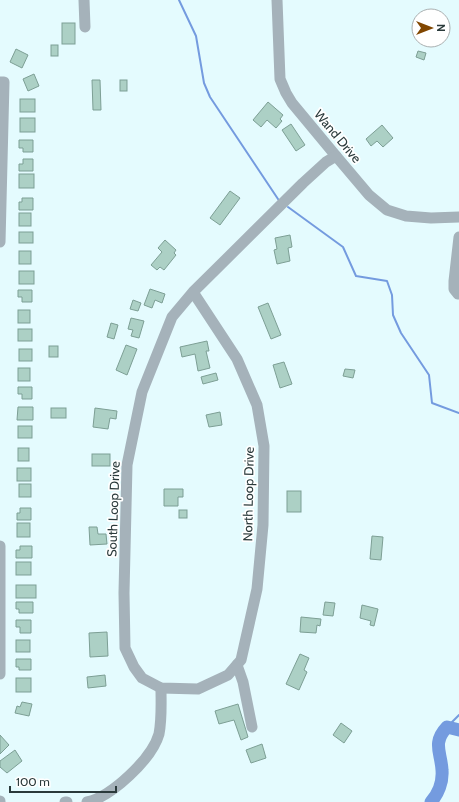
<svg xmlns="http://www.w3.org/2000/svg" width="459" height="802" font-family="Cabin,sans-serif">
<rect width="100%" height="100%" fill="#e4fbfe"/>
<g fill="none" stroke-linecap="round" stroke-linejoin="round">
<!-- stream -->
<g stroke="#749bdf" stroke-width="2">
<polyline points="179,0 196,36 204,83 210,97 280,202"/>
<polyline points="288,207 343,247 356,276 387,281 392,295 393,315 401,333 429,375 432,403 459,413"/>
<polyline points="447,727 459,715"/>
</g>
<!-- river -->
<path stroke="#749bdf" stroke-width="13" d="M 431,802 C 438,794 443,782 442,770 C 441,752 432,743 447,727 L 459,730"/>
</g>
<!-- building -->
<g fill="#acd0c5" stroke="#7d9f95">
<rect x="62" y="23" width="13" height="21"/>
<rect x="51" y="45" width="7" height="11"/>
<polygon points="16,49 28,55 22,68 10,62"/>
<polygon points="418,51 426,53 424,60 416,57"/>
<polygon points="34,74 39,86 28,91 23,79"/>
<polygon points="92,80 100,80 101,110 93,110"/>
<rect x="120" y="80" width="7" height="11"/>
<rect x="20" y="99" width="15" height="13"/>
<polygon points="268,102 283,115 280,119 282,121 276,128 267,120 261,127 253,120"/>
<rect x="20" y="118" width="15" height="14"/>
<polygon points="291,124 305,145 296,151 282,130"/>
<polygon points="382,125 393,138 383,147 377,141 371,146 366,139"/>
<polygon points="19,140 33,140 33,152 23,152 23,148 19,148"/>
<polygon points="23,159 33,159 33,171 19,171 19,164 23,164"/>
<rect x="19" y="174" width="15" height="14"/>
<polygon points="230,191 240,198 220,225 210,218"/>
<polygon points="22,198 33,198 33,210 19,210 19,202 22,202"/>
<rect x="19" y="213" width="12" height="13"/>
<rect x="19" y="232" width="14" height="11"/>
<polygon points="290,235 292,247 288,248 290,261 277,264 274,250 277,249 275,238"/>
<polygon points="165,240 176,250 174,253 176,255 164,270 160,267 157,270 151,265 162,252 158,248"/>
<rect x="19" y="251" width="12" height="13"/>
<rect x="19" y="271" width="15" height="13"/>
<polygon points="150,289 165,294 162,303 155,300 152,308 144,305"/>
<polygon points="18,290 32,290 32,302 22,302 22,297 18,297"/>
<polygon points="133,300 141,303 138,311 130,309"/>
<polygon points="268,303 281,335 271,339 258,307"/>
<rect x="18" y="310" width="12" height="13"/>
<polygon points="131,318 144,321 139,338 131,336 133,330 128,329"/>
<polygon points="111,323 118,325 114,339 107,337"/>
<rect x="18" y="329" width="14" height="12"/>
<polygon points="207,341 209,351 206,351 210,368 198,371 195,354 182,357 180,347"/>
<polygon points="126,345 137,349 127,375 116,370"/>
<rect x="49" y="346" width="9" height="11"/>
<rect x="19" y="349" width="13" height="12"/>
<polygon points="284,362 292,384 280,388 273,365"/>
<rect x="18" y="368" width="12" height="13"/>
<polygon points="345,369 355,370 353,378 343,376"/>
<polygon points="216,373 218,380 203,384 201,377"/>
<polygon points="18,387 32,387 32,399 22,399 22,394 18,394"/>
<polygon points="18,407 33,407 33,420 17,420"/>
<rect x="51" y="408" width="15" height="10"/>
<polygon points="95,408 117,411 116,419 110,418 108,429 93,427"/>
<polygon points="220,412 222,425 209,427 206,415"/>
<rect x="18" y="426" width="14" height="12"/>
<rect x="18" y="448" width="11" height="13"/>
<rect x="92" y="454" width="18" height="12"/>
<rect x="17" y="468" width="14" height="13"/>
<rect x="19" y="484" width="12" height="13"/>
<polygon points="164,489 183,489 183,497 178,497 178,506 164,506"/>
<rect x="287" y="491" width="14" height="21"/>
<polygon points="20,508 31,508 31,520 17,520 17,513 20,513"/>
<rect x="179" y="510" width="8" height="8"/>
<rect x="17" y="523" width="13" height="14"/>
<polygon points="89,527 97,527 98,534 106,534 107,544 90,545"/>
<polygon points="372,536 383,537 381,560 370,559"/>
<polygon points="20,546 32,546 32,558 16,558 16,550 20,550"/>
<rect x="16" y="562" width="15" height="13"/>
<rect x="16" y="585" width="20" height="13"/>
<polygon points="16,602 33,602 33,613 19,613 19,609 16,609"/>
<polygon points="325,602 335,603 333,616 323,615"/>
<polygon points="362,605 378,609 374,626 370,625 371,621 360,618"/>
<polygon points="301,617 321,619 320,626 317,625 316,633 300,632"/>
<polygon points="16,620 31,620 31,633 20,633 20,627 16,627"/>
<polygon points="107,632 108,656 90,657 89,633"/>
<rect x="16" y="640" width="14" height="12"/>
<polygon points="300,654 309,658 304,670 307,672 299,690 286,684"/>
<polygon points="16,659 31,659 31,670 19,670 19,667 16,667"/>
<polygon points="105,675 106,686 88,688 87,677"/>
<rect x="16" y="678" width="15" height="14"/>
<polygon points="22,702 32,704 29,716 15,713 17,706 20,707"/>
<polygon points="238,704 248,737 241,740 234,720 219,724 215,711"/>
<polygon points="341,723 352,731 344,743 333,735"/>
<polygon points="0,735 9,745 0,754"/>
<polygon points="262,744 266,758 251,763 246,750"/>
<polygon points="15,750 22,761 7,773 0,767 0,761"/>
</g>
<g fill="none" stroke-linecap="round" stroke-linejoin="round">
<!-- minor -->
<g stroke="#a5b2ba" stroke-width="11">
<polyline points="84,0 85,27"/>
<polyline points="277,0 280,79 286,93 292,103 336,156 369,195 387,210 406,216 431,218 459,217"/>
<polyline points="0,82 4,82 0,242"/>
<polyline points="193,292 237,359 257,405 264,446 263,525 257,589 241,660 228,675 198,689 161,688 142,678 134,667 125,648 124,593 127,465 142,392 172,317 193,292 303,183 326,162 336,156"/>
<polyline points="458,294 454,289 454,281 459,237"/>
<polyline points="0,546 0,674"/>
<polyline points="237,665 243,682 252,727"/>
<polyline points="0,801 0,802"/>
<polyline points="65,802 67,802"/>
<path d="M 87,802 C 111,797 152,759 159,734 C 162,719 161,703 161,688"/>
</g>
</g>
<g text-anchor="middle" dominant-baseline="central" stroke-width="3.5" stroke-linejoin="round" paint-order="stroke">
<!-- street labels -->
<g font-size="13" fill="#2a3a3b" stroke="#fff">
<text transform="translate(338 136) rotate(50)">Wand Drive</text>
<text transform="translate(248 494) rotate(-89)">North Loop Drive</text>
<text transform="translate(113 509) rotate(-88)">South Loop Drive</text>
</g>
</g>
<!-- north arrow -->
<g transform="translate(431 28) rotate(90)"><circle r="19" fill="#ffffff" stroke="#aab0b1"/>
<path d="M0-3L7 15L0 10L-7 15Z" fill="#814600"/>
<text y="-6" font-size="11" font-weight="bold" text-anchor="middle" fill="#2a3a3b">N</text>
</g>
<!-- scale -->
<path d="M10 786v6h106v-6" fill="none" stroke="#2a3a3b" stroke-width="2"/>
<text x="16" y="786" font-size="12" fill="#2a3a3b" stroke="#ffffff" stroke-width="3" paint-order="stroke">100 m</text>
</svg>
